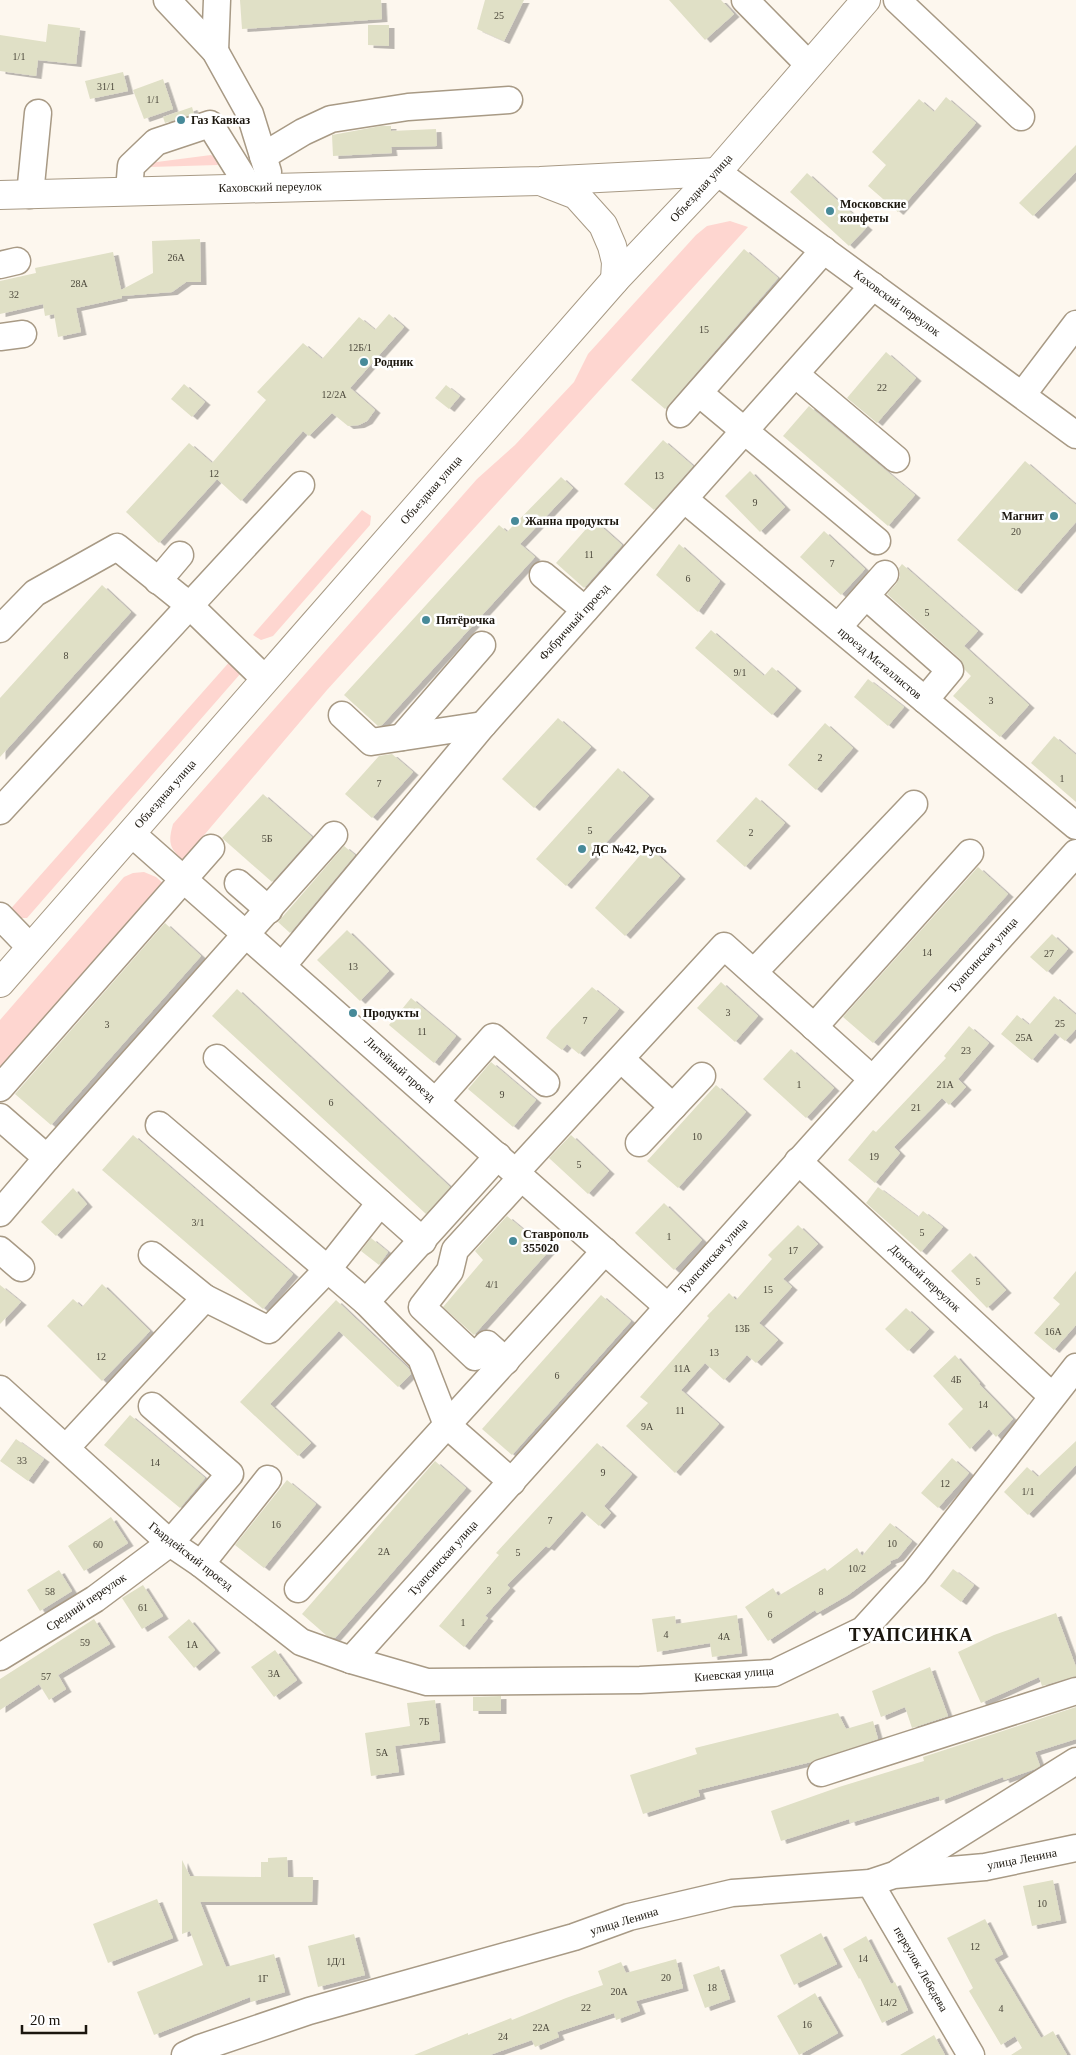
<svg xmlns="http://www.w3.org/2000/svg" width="1076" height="2055" font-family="'Times New Roman',serif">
<defs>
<filter id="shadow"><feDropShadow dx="5.5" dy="3" stdDeviation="0" flood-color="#0004"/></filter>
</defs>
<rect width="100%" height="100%" fill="#fdf7ee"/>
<!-- green -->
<g fill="#fed6d0">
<polygon points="211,155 217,159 218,165 150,167 148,165 149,163"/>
<path d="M 730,221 L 748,227 L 327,690 L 183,860 C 169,848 168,842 173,824 L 477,479 L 515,445 L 574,382 L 588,354 L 696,235 L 707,226 Z"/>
<polygon points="362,510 371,516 370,525 273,636 261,640 253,635"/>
<polygon points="232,659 241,673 27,918 17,918 7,913"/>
<polygon points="144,872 156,877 165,885 0,1076 0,1020 124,877 133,873"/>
</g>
<!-- building -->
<g fill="#e0e0c6" filter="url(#shadow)">
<polygon points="240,0 381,0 382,19 242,29"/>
<polygon points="485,0 524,0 504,41 477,29"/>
<polygon points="669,0 721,0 734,14 705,40"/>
<polygon points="48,24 80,28 76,64 38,60 36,76 0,71 0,35 46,42"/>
<polygon points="368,25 389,25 389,46 368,45"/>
<polygon points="123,72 128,91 90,99 85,81"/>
<polygon points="163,79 173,109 144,119 133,90"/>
<polygon points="946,97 976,123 898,212 868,186 886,165 872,152 919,99 934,112"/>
<polygon points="192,107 194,114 165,123 163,117"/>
<polygon points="381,126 391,126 391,131 436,129 437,146 391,147 392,153 333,156 332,135"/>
<polygon points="1076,145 1076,172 1033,216 1019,203"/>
<polygon points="807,173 867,227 849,246 790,192"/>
<polygon points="200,239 201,282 186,282 172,292 122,296 122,298 76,308 81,332 58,337 54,314 45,316 43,304 0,314 0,281 36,273 35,268 113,252 121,290 153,273 152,241"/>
<polygon points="744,249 778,278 665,409 631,380"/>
<polygon points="389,314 404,327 350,388 375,410 367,421 359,425 348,426 332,413 309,436 303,431 241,501 217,479 159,543 126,512 189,443 212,463 266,400 257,392 303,343 322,359 359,317 375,330"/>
<polygon points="886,352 916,378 877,423 847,398"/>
<polygon points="184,384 205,402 192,417 171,399"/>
<polygon points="446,385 460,396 449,409 435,398"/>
<polygon points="809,406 915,495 888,526 783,436"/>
<polygon points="663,440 693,466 654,510 624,484"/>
<polygon points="1025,461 1076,505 1076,522 1016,591 957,540"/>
<polygon points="750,471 785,507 760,532 725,496"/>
<polygon points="561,477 573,488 520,544 535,557 382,725 378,726 344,695 499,525 507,532"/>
<polygon points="594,520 622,545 584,588 556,563"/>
<polygon points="824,531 865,569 841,595 800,557"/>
<polygon points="679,544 720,581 698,612 656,575"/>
<polygon points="902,564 978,631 964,646 1029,705 1000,737 953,696 971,676 965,670 960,659 887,594 896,584 900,577 899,568"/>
<polygon points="102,585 131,612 0,757 0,698"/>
<polygon points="711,630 764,676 772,667 796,688 772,715 695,648"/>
<polygon points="868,679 904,707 888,726 854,697"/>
<polygon points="558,718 591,747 534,808 502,779"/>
<polygon points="825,723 853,748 816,790 788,765"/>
<polygon points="1054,736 1076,755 1076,802 1031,763"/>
<polygon points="392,754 413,772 372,818 345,794 379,756"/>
<polygon points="618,768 649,796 566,886 536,859"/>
<polygon points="263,794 312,837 272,882 222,838"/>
<polygon points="756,797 785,823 745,867 716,841"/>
<polygon points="344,846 355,855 290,933 278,922"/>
<polygon points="648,846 680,876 625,936 595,908"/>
<polygon points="978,867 1008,894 873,1043 843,1017"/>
<polygon points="165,923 201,956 51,1125 15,1094"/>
<polygon points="347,930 389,971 360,1001 317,960"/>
<polygon points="1052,934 1068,949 1047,972 1030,957"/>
<polygon points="721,982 758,1016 735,1042 697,1008"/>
<polygon points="592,987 619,1009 579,1054 567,1044 562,1050 546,1038 551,1030"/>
<polygon points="237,989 450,1187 426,1214 212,1016"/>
<polygon points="1054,996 1076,1015 1076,1029 1065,1041 1055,1033 1032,1060 1001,1034 1017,1015 1029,1025"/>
<polygon points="411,998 456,1036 434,1063 389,1025"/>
<polygon points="969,1026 989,1043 958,1079 966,1087 949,1105 942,1098 894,1147 900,1153 875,1183 848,1160 873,1130 876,1132 946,1058 944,1056"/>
<polygon points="791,1049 834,1088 806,1118 763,1079"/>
<polygon points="491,1062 536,1100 513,1127 468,1089"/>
<polygon points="716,1085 746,1112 678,1188 647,1161"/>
<polygon points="133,1135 293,1274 263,1309 102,1170"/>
<polygon points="571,1135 609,1171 588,1194 549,1158"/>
<polygon points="878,1187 918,1217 923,1211 943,1227 921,1252 866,1203"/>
<polygon points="73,1188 87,1204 56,1236 41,1222"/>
<polygon points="664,1203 702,1240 674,1270 635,1233"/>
<polygon points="507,1216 549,1251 474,1335 443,1307 483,1260 475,1251"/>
<polygon points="798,1225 818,1244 783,1279 792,1287 759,1323 778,1340 756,1363 747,1355 724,1380 705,1363 681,1390 719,1424 675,1473 626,1426 648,1403 640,1397 709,1318 707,1316 729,1293 736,1300 772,1259 768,1255"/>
<polygon points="371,1238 388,1252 379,1265 361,1251"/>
<polygon points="970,1253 1006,1290 987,1308 951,1271"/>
<polygon points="1076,1271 1076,1325 1054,1350 1034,1333 1060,1304 1053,1298"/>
<polygon points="102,1284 150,1331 102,1381 47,1326 73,1299 82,1307"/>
<polygon points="0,1285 21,1302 0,1324"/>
<polygon points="601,1295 631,1321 512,1455 482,1429"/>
<polygon points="336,1300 409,1369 411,1374 398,1387 339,1331 270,1404 311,1443 298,1456 240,1402"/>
<polygon points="906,1308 929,1329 908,1351 885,1329"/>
<polygon points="955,1355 980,1383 979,1384 1013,1419 996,1437 989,1429 970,1449 948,1424 963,1409 933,1376"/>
<polygon points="130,1415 205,1478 180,1508 104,1445"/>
<polygon points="16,1439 44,1459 28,1481 0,1461"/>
<polygon points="1076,1441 1076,1465 1028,1515 1004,1492 1027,1467 1038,1477"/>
<polygon points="597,1443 632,1474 604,1506 611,1513 599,1526 582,1511 549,1548 546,1546 507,1585 510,1588 485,1616 488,1618 464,1647 439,1626 499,1555 496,1553"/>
<polygon points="952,1458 969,1473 938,1508 921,1493"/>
<polygon points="435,1461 466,1488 335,1638 327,1636 302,1614"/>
<polygon points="287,1480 316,1504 264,1568 235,1545"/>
<polygon points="111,1517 128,1543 84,1571 68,1546"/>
<polygon points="890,1523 912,1541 898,1558 890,1561 891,1563 848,1595 817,1613 815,1610 768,1641 745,1607 773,1588 778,1596 825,1568 827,1571 857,1548 862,1556"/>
<polygon points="953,1569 974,1585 961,1602 940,1586"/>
<polygon points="59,1570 72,1591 40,1611 27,1590"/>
<polygon points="143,1585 163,1616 142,1629 122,1598"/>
<polygon points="1056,1613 1076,1667 1076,1676 1042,1686 1039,1677 981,1703 958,1652 994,1635"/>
<polygon points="737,1615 742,1653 712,1657 710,1643 657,1652 652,1619 675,1616 676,1624"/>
<polygon points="94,1619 110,1644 58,1675 66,1689 49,1700 39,1684 0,1710 0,1679"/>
<polygon points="189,1619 215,1650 194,1668 168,1637"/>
<polygon points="275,1650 297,1680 274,1697 251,1667"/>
<polygon points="930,1667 948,1716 912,1728 905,1707 881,1717 872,1691"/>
<polygon points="501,1696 501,1711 473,1711 473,1697"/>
<polygon points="435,1700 440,1740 395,1746 399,1772 371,1776 365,1733 410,1726 407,1703"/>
<polygon points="1076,1707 1076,1739 1035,1752 1040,1766 1035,1769 1004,1780 1003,1777 940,1801 939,1796 850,1823 849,1819 781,1841 771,1811 839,1787 924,1761 923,1757"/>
<polygon points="838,1713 846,1729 873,1721 878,1739 811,1762 698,1790 700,1796 643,1814 630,1775 697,1754 695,1748"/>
<polygon points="287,1857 288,1877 313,1877 312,1902 200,1902 226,1967 274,1954 285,1992 251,2002 250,1997 154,2035 137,1992 203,1965 190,1931 182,1934 182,1860 190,1876 261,1877 261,1862 268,1862 268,1858"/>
<polygon points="1053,1880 1061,1920 1032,1926 1023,1886"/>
<polygon points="157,1899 173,1938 108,1963 93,1924"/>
<polygon points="985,1919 1003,1954 994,1959 1041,2038 1053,2031 1067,2055 1011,2055 1022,2048 1015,2036 1001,2045 969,1991 973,1988 947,1938"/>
<polygon points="821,1933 837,1964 794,1985 780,1955"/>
<polygon points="354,1934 365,1975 318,1987 308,1946"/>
<polygon points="866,1936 891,1984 895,1982 908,2010 882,2023 860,1978 859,1979 843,1949"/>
<polygon points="676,1959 683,1988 636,2001 640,2011 616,2020 614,2013 557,2032 559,2037 535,2047 532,2040 490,2055 414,2055 468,2033 468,2035 511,2018 512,2020 566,1998 603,1985 598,1971 621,1962 626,1973"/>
<polygon points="719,1966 730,1999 705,2008 693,1975"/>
<polygon points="815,1993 838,2033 799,2055 777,2016"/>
<polygon points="934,2035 945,2055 900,2055"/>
</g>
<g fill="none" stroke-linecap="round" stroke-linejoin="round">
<defs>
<g id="minor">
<polyline points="167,0 215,51 250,114 268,172"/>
<polyline points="745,0 809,65"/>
<polyline points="897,0 1021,117"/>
<polyline points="215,51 217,0"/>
<polyline points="263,156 303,132 331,119 408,107 509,100"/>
<polyline points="717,172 1076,435"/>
<polyline points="129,191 131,166 156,142 210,124 249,187"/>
<polyline points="30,195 38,113"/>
<polyline points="0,265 17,261"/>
<polyline points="0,337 23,334"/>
<polyline points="795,374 896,459"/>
<polyline points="699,393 877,541"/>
<polyline points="1023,394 1076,324"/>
<polyline points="680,414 824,250"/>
<polyline points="684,499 1076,826"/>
<polyline points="543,575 585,610"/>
<polyline points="158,581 180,555"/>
<polyline points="866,596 950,670 925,700"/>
<polyline points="838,627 885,574"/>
<polyline points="0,629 35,593 117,547 189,605 265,679"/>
<polyline points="342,715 371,742 483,725"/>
<polyline points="402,737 482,645"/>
<polyline points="0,811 301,485"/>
<polyline points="131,833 668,1307"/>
<polyline points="238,883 269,910"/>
<polyline points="0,916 30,947"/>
<polyline points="283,965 483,725 873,286"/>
<polyline points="754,972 914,804"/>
<polyline points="814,1027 970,853"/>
<polyline points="217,1058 423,1241"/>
<polyline points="621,1059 673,1107"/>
<polyline points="0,1088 211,848"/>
<polyline points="436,1101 493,1037 546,1083"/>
<polyline points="0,1117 47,1158 0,1213"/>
<polyline points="159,1125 366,1302 498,1156"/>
<polyline points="639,1143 702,1076"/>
<polyline points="47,1158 334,835"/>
<polyline points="798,1161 1052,1396"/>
<polyline points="516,1172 724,946 871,1078"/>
<polyline points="0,1250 21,1268"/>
<polyline points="152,1255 205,1298"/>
<polyline points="366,1302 421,1358 447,1425 512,1482"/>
<polyline points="506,1361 487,1344 475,1357 422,1307 450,1271 455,1250 522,1177"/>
<polyline points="0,1389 170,1543 201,1564 301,1642 351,1660 427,1682 640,1680 774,1673 863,1630 914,1574 1076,1367"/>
<polyline points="66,1448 205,1298 269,1330 327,1270 380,1203"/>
<polyline points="201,1564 268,1479"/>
<polyline points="298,1589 605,1251"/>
<polyline points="0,1657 95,1599 170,1543 230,1474 152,1406"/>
<path d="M 351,1660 C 594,1392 833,1121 1076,853"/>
<polyline points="821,1773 1076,1691"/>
<polyline points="899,1872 1076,1761"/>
<polyline points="870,1883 971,2055"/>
<polyline points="185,2055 200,2048 309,2011 574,1937 629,1917 732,1893 870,1883 894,1875 985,1867 1076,1848"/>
</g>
<g id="major">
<polyline points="545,183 576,195 603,225 612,246 616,262 615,280"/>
<polyline points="0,195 540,181 717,172"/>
<polyline points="0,983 615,280 717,172 866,0"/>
</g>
</defs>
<!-- minor casing -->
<use href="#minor" stroke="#a89a85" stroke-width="29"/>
<!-- major casing -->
<use href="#major" stroke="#a89a85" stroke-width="30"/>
<!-- minor -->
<use href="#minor" stroke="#fff" stroke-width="26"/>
<!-- major -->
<use href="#major" stroke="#fff" stroke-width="28"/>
</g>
<!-- markers -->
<g fill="#478a99" stroke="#fff" stroke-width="2">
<circle cx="181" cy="120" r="5"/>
<circle cx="830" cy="211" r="5"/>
<circle cx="364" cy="362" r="5"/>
<circle cx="1054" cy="516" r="5"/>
<circle cx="515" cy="521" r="5"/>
<circle cx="426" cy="620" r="5"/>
<circle cx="582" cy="849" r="5"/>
<circle cx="353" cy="1013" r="5"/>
<circle cx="513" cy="1241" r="5"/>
</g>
<g text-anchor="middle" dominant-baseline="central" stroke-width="5" stroke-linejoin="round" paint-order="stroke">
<!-- number labels -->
<g font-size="10" fill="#4c483c">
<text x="499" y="15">25</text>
<text x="19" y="56">1/1</text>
<text x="106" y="86">31/1</text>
<text x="153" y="99">1/1</text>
<text x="176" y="257">26А</text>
<text x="79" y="283">28А</text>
<text x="14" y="294">32</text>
<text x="704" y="329">15</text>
<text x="360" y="347">12Б/1</text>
<text x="882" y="387">22</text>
<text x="334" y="394">12/2А</text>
<text x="214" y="473">12</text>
<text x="659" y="475">13</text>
<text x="755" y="502">9</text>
<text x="1016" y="531">20</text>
<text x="589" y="554">11</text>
<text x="832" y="563">7</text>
<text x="688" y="578">6</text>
<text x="927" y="612">5</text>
<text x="66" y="655">8</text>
<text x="740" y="672">9/1</text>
<text x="991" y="700">3</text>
<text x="820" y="757">2</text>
<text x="1062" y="778">1</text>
<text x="379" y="783">7</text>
<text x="590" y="830">5</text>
<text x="751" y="832">2</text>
<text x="267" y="838">5Б</text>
<text x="927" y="952">14</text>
<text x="1049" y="953">27</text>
<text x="353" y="966">13</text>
<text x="728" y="1012">3</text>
<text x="585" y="1020">7</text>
<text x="1060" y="1023">25</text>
<text x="107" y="1024">3</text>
<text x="422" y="1031">11</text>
<text x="1024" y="1037">25А</text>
<text x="966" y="1050">23</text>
<text x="799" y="1084">1</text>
<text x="945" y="1084">21А</text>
<text x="502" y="1094">9</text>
<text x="331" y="1102">6</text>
<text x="916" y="1107">21</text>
<text x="697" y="1136">10</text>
<text x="874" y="1156">19</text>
<text x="579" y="1164">5</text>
<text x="198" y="1222">3/1</text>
<text x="922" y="1232">5</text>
<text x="669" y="1236">1</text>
<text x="793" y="1250">17</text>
<text x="978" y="1281">5</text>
<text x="492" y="1284">4/1</text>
<text x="768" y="1289">15</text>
<text x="742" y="1328">13Б</text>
<text x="1053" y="1331">16А</text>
<text x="714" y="1352">13</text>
<text x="101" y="1356">12</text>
<text x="682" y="1368">11А</text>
<text x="557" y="1375">6</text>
<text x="956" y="1379">4Б</text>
<text x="983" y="1404">14</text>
<text x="680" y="1410">11</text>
<text x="647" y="1426">9А</text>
<text x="22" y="1460">33</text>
<text x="155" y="1462">14</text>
<text x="603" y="1472">9</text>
<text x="945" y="1483">12</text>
<text x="1028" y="1491">1/1</text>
<text x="550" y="1520">7</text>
<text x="276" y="1524">16</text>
<text x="892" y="1543">10</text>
<text x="98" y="1544">60</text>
<text x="384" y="1551">2А</text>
<text x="518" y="1552">5</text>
<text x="857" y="1568">10/2</text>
<text x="489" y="1590">3</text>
<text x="50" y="1591">58</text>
<text x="821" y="1591">8</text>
<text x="143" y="1607">61</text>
<text x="770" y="1614">6</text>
<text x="463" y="1622">1</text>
<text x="666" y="1634">4</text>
<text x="724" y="1636">4А</text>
<text x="85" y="1642">59</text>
<text x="192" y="1644">1А</text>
<text x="274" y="1673">3А</text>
<text x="46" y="1676">57</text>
<text x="424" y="1721">7Б</text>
<text x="382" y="1752">5А</text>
<text x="1042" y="1903">10</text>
<text x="975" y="1946">12</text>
<text x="863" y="1958">14</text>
<text x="336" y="1961">1Д/1</text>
<text x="666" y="1977">20</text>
<text x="263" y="1978">1Г</text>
<text x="712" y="1987">18</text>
<text x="619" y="1991">20А</text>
<text x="888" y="2002">14/2</text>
<text x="586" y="2007">22</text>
<text x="1001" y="2008">4</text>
<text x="807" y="2024">16</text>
<text x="541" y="2027">22А</text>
<text x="503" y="2036">24</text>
</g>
<!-- poi labels -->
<g font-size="12" font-weight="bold" fill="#1b160e" stroke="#fff" text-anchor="start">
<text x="191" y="120">Газ Кавказ</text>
<text x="840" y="204">Московские<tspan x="840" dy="14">конфеты</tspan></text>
<text x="374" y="362">Родник</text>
<text x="1044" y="516" text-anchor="end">Магнит</text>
<text x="525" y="521">Жанна продукты</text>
<text x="436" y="620">Пятёрочка</text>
<text x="592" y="849">ДС №42, Русь</text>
<text x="363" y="1013">Продукты</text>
<text x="523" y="1234">Ставрополь<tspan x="523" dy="14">355020</tspan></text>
</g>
<!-- street labels -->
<g font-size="12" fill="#1b160e" stroke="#fff">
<text transform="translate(270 187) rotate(-1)">Каховский переулок</text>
<text transform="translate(701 188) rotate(-48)">Объездная улица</text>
<text transform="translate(897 303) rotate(36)">Каховский переулок</text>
<text transform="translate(431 490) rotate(-49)">Объездная улица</text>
<text transform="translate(574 622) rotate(-48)">Фабричный проезд</text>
<text transform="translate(880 663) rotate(40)">проезд Металлистов</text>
<text transform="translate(165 794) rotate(-49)">Объездная улица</text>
<text transform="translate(983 955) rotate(-48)">Туапсинская улица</text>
<text transform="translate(400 1069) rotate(42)">Литейный проезд</text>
<text transform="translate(713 1256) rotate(-48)">Туапсинская улица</text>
<text transform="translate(925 1278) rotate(43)">Донской переулок</text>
<text transform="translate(191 1556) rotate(38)">Гвардейский проезд</text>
<text transform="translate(443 1558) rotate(-48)">Туапсинская улица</text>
<text transform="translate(86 1602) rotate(-34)">Средний переулок</text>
<text transform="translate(734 1674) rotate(-5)">Киевская улица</text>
<text transform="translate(1022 1859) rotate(-11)">улица Ленина</text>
<text transform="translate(624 1921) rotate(-17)">улица Ленина</text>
<text transform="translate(921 1969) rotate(60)">переулок Лебедева</text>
</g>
<!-- district labels -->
<g font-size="18" font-weight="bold" letter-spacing="1" fill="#1b160e" stroke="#fff">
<text x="911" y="1635">ТУАПСИНКА</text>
</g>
</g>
<!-- scale -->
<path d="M22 2025v8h64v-8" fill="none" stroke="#1b160e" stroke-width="2.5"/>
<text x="30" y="2025" font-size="15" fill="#1b160e" stroke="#ffffff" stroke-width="4" paint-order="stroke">20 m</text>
</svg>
